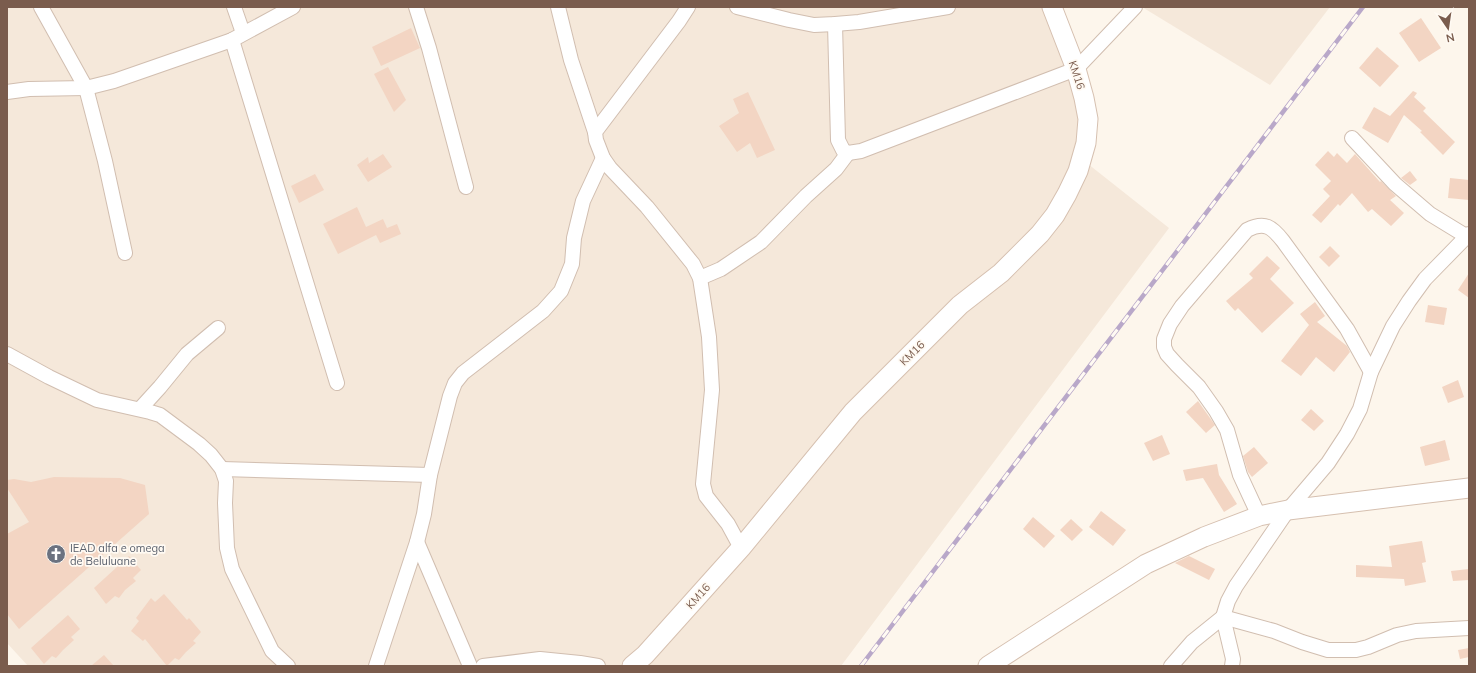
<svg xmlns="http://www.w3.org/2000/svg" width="1476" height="673" font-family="Mulish,sans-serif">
<rect width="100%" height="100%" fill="#fdf6ec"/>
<!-- residential -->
<g fill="#f5e8da">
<polygon points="7,7 1042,7 1085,112 1083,160 1169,228 841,666 28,666 7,643"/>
<polygon points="1142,7 1330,7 1270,85"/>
</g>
<!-- building -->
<g fill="#f3d5c3">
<polygon points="1421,18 1441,48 1419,62 1399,33"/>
<polygon points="411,28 420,48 381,66 372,47"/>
<polygon points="1377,47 1399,66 1380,87 1359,68"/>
<polygon points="388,67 406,100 394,112 374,74"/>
<polygon points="1413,91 1417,93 1414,97 1426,108 1423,111 1455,142 1443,155 1420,132 1422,131 1404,115 1388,143 1362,128 1374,107 1390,116"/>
<polygon points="748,92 775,150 757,158 750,143 737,152 719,126 739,113 733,99"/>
<polygon points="1328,151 1334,157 1337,153 1347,163 1355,154 1380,182 1381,181 1396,196 1390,200 1404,213 1391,226 1372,209 1368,212 1352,193 1340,206 1338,204 1321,223 1312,215 1330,196 1323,189 1331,181 1315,165"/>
<polygon points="383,154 392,167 368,182 357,165 368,157 369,163"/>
<polygon points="1410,171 1417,180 1410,185 1401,178"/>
<polygon points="315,174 324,190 299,203 291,186"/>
<polygon points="1450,178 1469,180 1469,200 1448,198"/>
<polygon points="357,207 366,227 383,219 387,228 397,224 401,234 380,243 376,235 338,254 323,224"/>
<polygon points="1330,246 1340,256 1329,267 1319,257"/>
<polygon points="1267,256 1280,268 1270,279 1294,303 1262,333 1238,308 1235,311 1226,301 1253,278 1249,274"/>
<polygon points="1469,273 1469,298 1458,290"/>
<polygon points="1315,302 1325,316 1317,322 1347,346 1350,352 1334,372 1316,357 1301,376 1281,361 1309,325 1300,314"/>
<polygon points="1428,305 1447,308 1444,325 1425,322"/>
<polygon points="1458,380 1464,397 1448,403 1442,387"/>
<polygon points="1198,401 1215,425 1206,433 1186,412"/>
<polygon points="1311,409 1324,421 1314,431 1301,420"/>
<polygon points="1162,435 1170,454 1153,461 1144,443"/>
<polygon points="1445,440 1450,460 1425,466 1420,447"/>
<polygon points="1254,447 1268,463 1252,477 1248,472 1243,456"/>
<polygon points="1217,464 1219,475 1237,504 1224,512 1203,478 1186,481 1183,470"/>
<polygon points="54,477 120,478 145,485 149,514 19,629 7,614 7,534 29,522 7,488 7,480 14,479 31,482"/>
<polygon points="1101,511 1126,530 1113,546 1089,527"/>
<polygon points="1033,517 1055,536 1044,548 1023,529"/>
<polygon points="1071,519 1083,530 1072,541 1060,530"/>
<polygon points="1422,541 1426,562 1422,563 1426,582 1405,586 1404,579 1356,577 1356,565 1392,567 1389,546"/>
<polygon points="129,556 141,570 133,578 136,581 125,590 119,598 115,596 106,604 94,588"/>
<polygon points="1189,556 1215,569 1209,580 1175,563"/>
<polygon points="1469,569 1469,580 1453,581 1451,571"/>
<polygon points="164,594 187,620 189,618 201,632 193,641 196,643 186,652 179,660 175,658 167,666 145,639 143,641 131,631 139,621 136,618 151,598 155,602"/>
<polygon points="68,615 80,629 71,637 74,640 63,650 56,658 52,656 44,664 31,648"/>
<polygon points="1469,648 1469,657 1460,659 1458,650"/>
<polygon points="104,655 114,666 91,666"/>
</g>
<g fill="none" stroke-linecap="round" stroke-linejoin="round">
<defs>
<g id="street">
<polyline points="41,7 86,88 105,161 125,253"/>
<polyline points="234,7 243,33"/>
<polyline points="416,7 429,48 466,187"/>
<polyline points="558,7 571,60 595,132"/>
<polyline points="688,7 679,21 595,132 596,140 603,158 610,168 647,207 693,264 700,278 709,337 712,390 703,484 706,496 728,524 741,548"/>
<polyline points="737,7 789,20 814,25 835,24 859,22 948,7"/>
<polyline points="835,24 838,140 843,150 848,153 861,151 1076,69 1135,7"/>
<polyline points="232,40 337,383"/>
<polyline points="7,92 29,89 86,88 114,81 232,40 293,7"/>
<polyline points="1352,138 1395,184 1430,214 1466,236"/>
<polyline points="700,278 721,269 761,242 806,196 836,169 848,153"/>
<polyline points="7,354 49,377 97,400 150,412 160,415 199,444 211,455 222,469 226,481 225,503 227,548 232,569 272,651 288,666"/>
<polyline points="140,409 160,387 187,354 218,328"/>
<polyline points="222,469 430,475"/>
<path d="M 1259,516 L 1240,475 L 1227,430 L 1216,411 L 1199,387 L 1177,365 L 1167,354 L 1164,347 L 1164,339 L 1170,324 L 1182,306 L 1247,230 C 1265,221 1272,227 1283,241 L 1347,329 L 1371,372"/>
<polyline points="417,542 470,666"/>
<polyline points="376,666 417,542 424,514 430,475 450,396 455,383 463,373 543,311 561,291 572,264 574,238 583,201 603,158"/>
<polyline points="483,666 540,659 580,663 598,666"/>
<polyline points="1171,666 1192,642 1223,617 1274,631 1302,642 1328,650 1356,650 1368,647 1397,635 1416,631 1469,628"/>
<polyline points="1232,666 1233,659 1223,617 1228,601 1236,586 1288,510 1328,463 1347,434 1360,409 1371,372 1393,326 1409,301 1425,279 1469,234"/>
</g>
<g id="secondary">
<polyline points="632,666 645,655 741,548 853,412 960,305 1001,273 1040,234 1055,215 1067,194 1078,171 1086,143 1088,119 1084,98 1076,69 1052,7"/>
<polyline points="988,666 1146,564 1204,537 1259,516 1288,510 1469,488"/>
</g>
</defs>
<!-- street casing -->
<use href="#street" stroke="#d1beb0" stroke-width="16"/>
<!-- secondary casing -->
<use href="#secondary" stroke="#d6c0b0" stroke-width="21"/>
<!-- street -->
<use href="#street" stroke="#fff" stroke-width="14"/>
<!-- secondary -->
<use href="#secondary" stroke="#fff" stroke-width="19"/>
<defs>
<polyline id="rail" points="861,666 1363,7"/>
</defs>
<!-- rail casing -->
<use href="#rail" stroke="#b9a8c9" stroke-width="4.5"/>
<!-- rail -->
<use href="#rail" stroke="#fffaf3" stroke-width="3" stroke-dasharray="9" stroke-linecap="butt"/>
</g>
<!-- icons -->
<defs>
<symbol id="church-disc" viewBox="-11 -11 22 22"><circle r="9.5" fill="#6b7280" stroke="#fffaf3"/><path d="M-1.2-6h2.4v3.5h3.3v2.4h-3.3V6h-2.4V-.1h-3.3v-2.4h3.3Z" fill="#fff"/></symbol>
</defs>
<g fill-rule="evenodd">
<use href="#church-disc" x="45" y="543" width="22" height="22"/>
</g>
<g text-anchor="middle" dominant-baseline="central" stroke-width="3.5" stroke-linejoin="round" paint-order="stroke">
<!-- street labels -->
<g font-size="11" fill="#7a5c4d" stroke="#fffaf3">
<text transform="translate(1077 75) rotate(72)">KM16</text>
<text transform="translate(912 353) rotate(-45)">KM16</text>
<text transform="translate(698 596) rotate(-48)">KM16</text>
</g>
<!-- worship labels -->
<g font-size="11" fill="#5b616d" stroke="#fffaf3" text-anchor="start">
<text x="70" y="548">IEAD alfa e omega<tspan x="70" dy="13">de Beluluane</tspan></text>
</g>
</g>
<!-- border -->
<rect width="1476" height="673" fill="none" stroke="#7a5c4d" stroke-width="16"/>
<!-- north arrow -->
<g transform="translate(1448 28) rotate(167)" stroke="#fffaf3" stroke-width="3" paint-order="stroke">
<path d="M0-3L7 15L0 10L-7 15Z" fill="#7a5c4d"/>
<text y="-6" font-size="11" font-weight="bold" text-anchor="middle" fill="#7a5c4d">N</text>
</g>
</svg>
